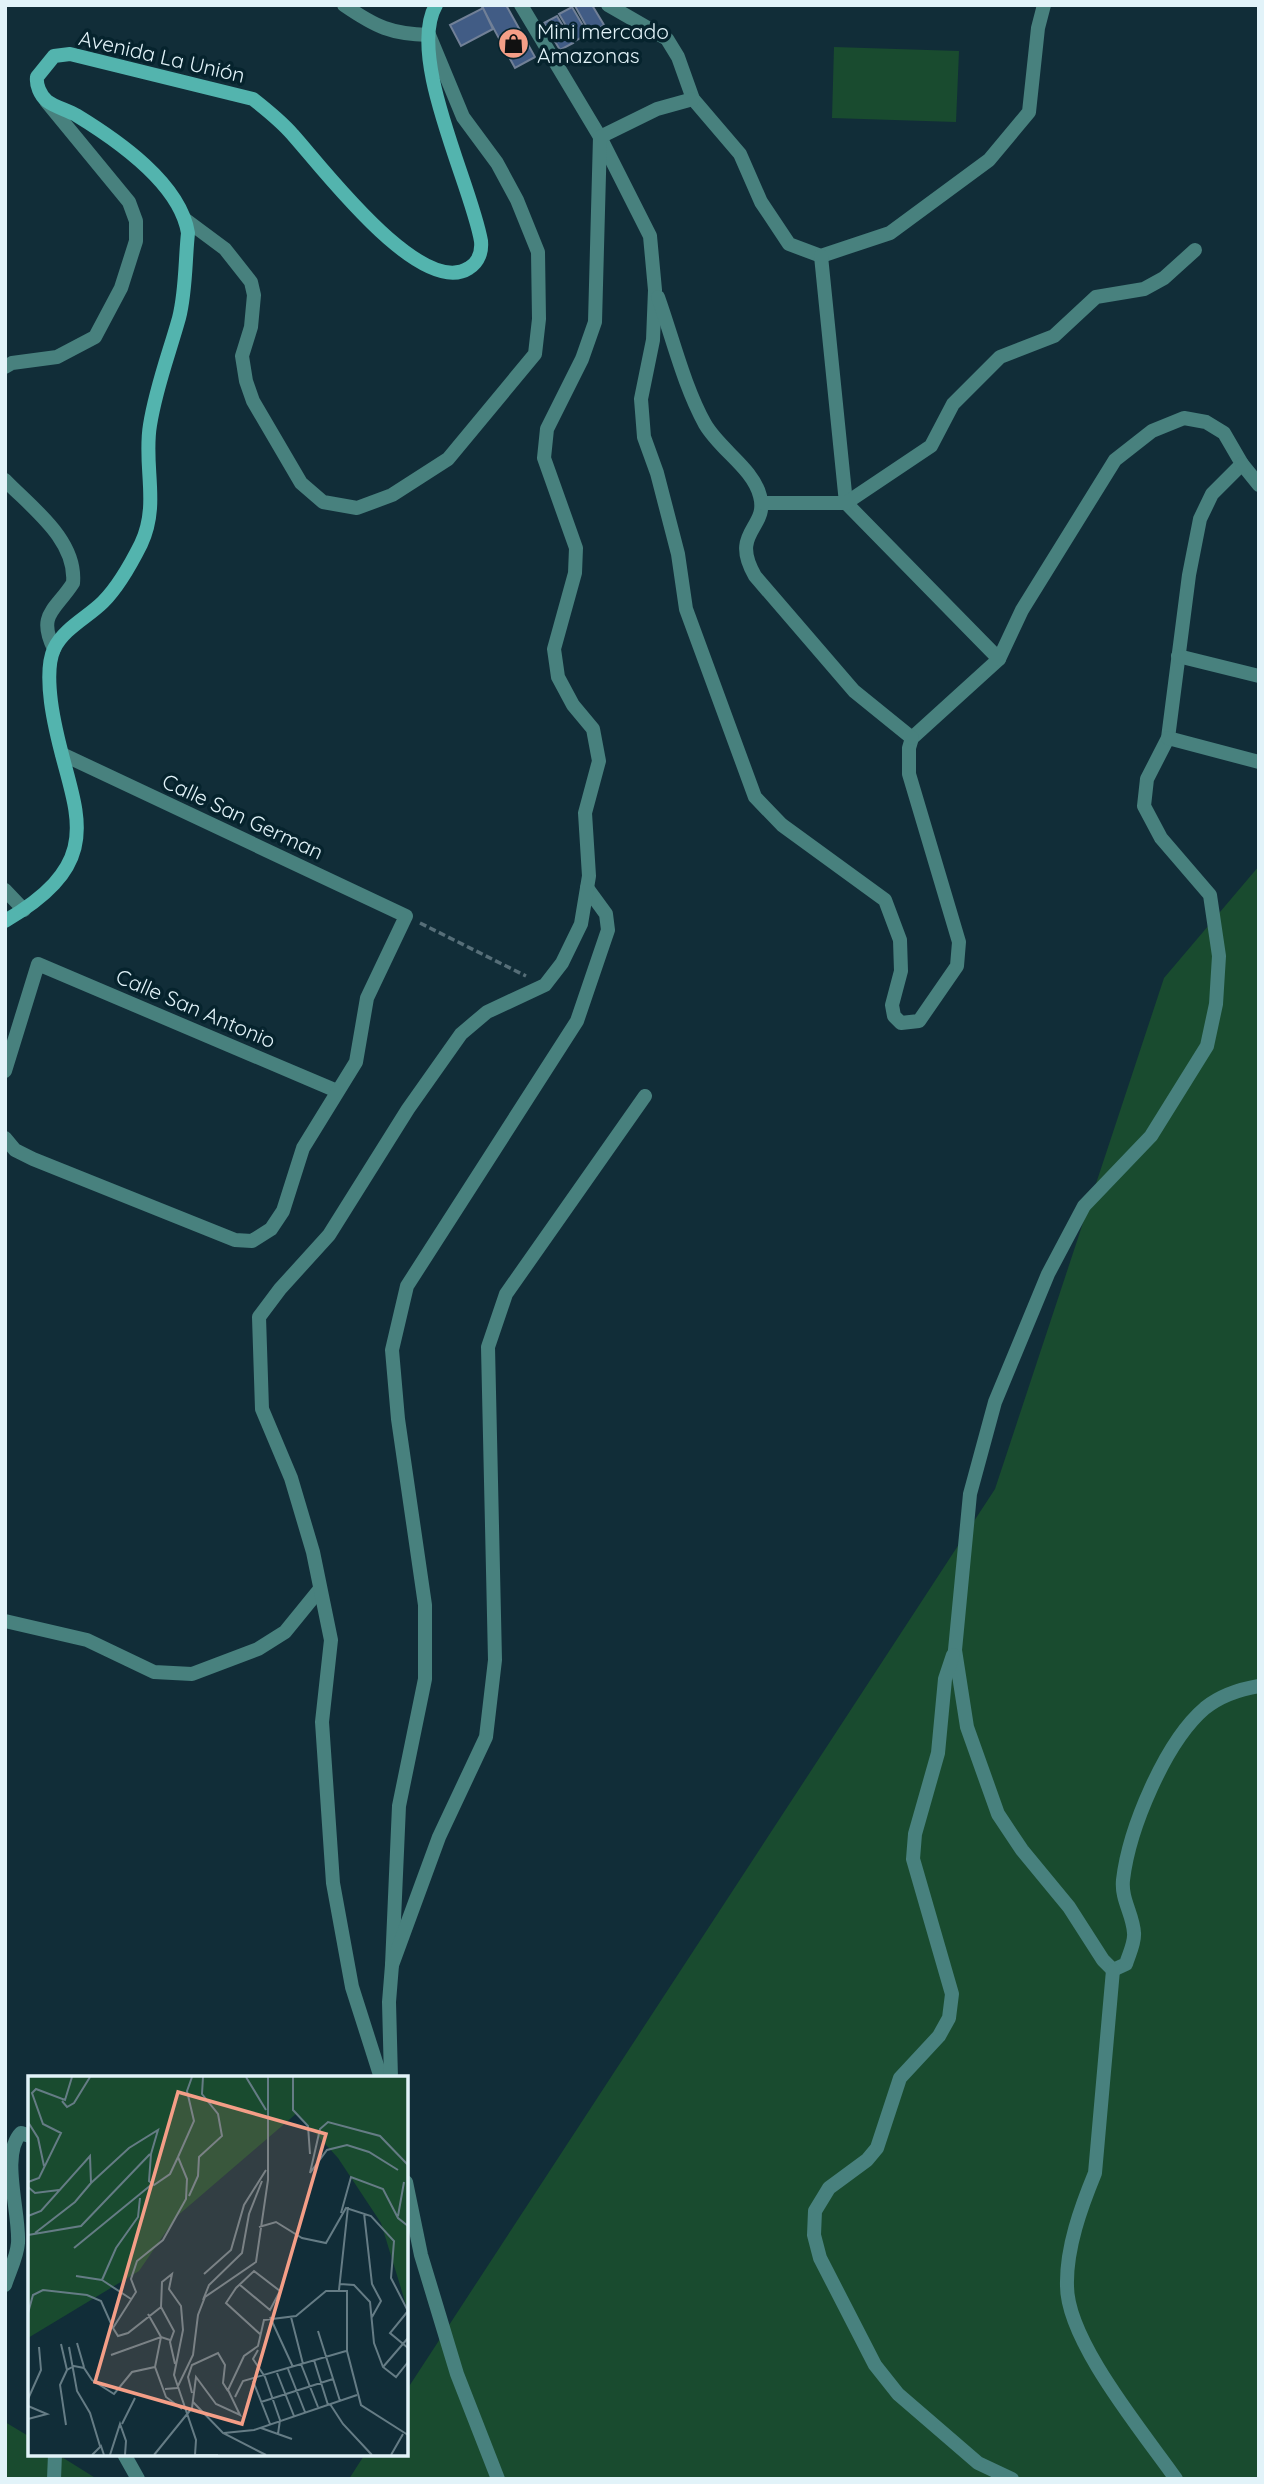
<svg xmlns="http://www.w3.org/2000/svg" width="1264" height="2484" font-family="Quicksand,sans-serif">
<rect width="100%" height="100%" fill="#112d38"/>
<!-- green -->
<g fill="#194b2f">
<polygon points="834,47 959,51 956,122 832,118"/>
<polygon points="1259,866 1259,2479 349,2479 365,2454 406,2454 406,2391 995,1489 1164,978"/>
<polygon points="5,2422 30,2437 30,2454 57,2454 97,2479 5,2479"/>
</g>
<!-- building -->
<g fill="#415c85" stroke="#718097" stroke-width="2">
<polygon points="481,5 506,5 535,57 515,68"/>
<polygon points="592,5 604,25 590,33 575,6"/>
<polygon points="572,7 588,34 575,41 559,14"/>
<polygon points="483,8 493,29 461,46 450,25"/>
<polygon points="557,16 573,43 560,50 544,23"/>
</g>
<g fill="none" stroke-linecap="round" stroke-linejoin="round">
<!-- path -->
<polyline stroke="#566e78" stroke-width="3.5" stroke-dasharray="7 3.5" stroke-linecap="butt" points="420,923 526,976"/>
<!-- street -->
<g stroke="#48817e" stroke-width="14">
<path d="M 521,5 L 600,137 L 650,236 L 655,290 L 653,340 L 641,399 L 644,437 L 657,473 L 678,554 L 686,609 L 755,797 L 782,825 L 885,900 L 900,940 L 901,971 L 892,1005 L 894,1016 L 901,1023 L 919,1021 L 957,966 L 959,942 L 909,774 L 909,748 L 912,738 L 999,659 L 1022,610 L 1115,460 L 1152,431 L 1184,418 L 1206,422 L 1224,433 L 1242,464 L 1212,494 L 1200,519 L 1189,575 L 1168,738 L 1147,779 L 1144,806 L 1161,838 L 1210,895 L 1219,956 L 1216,1004 L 1207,1046 L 1151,1136 L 1084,1206 L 1048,1274 L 995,1402 L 970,1494 L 955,1650 L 967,1727 L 998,1814 L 1022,1850 L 1069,1907 L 1103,1960 L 1113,1970 L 1126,1964 C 1129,1954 1135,1943 1134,1933 C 1133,1914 1121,1900 1123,1880 C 1129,1829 1165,1742 1205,1708 C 1220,1696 1241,1689 1259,1686"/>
<polyline points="608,5 667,39 678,57 693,99 740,154 761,202 789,244 821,256 890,233 989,160 1029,112 1038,28 1044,5"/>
<path d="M 186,220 L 225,249 L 251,282 L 254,295 L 251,327 L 242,356 L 246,381 L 253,401 L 301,483 L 323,502 L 357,508 L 392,495 L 448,459 L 535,354 L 539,319 L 538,252 L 517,200 L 497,163 L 463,117 L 429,35 C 391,34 376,27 344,5"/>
<polyline points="821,256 846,503 999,659"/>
<path d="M 658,297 C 673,339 684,386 705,424 C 720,450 753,468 760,496 C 769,529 729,531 755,576 L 854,691 L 912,738"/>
<polyline points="5,367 12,363 57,357 95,337 121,288 136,241 136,221 129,202 46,101"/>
<polyline points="1242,464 1259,485"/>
<path d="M 5,480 C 32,508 77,540 73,583 C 55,611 37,614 54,649"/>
<polyline points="762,503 846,503 931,446 953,404 1000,357 1054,336 1096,297 1144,289 1164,278 1195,250"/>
<polyline points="1178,656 1259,676"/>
<polyline points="1168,738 1259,762"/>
<polyline points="5,890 24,910"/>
<polyline points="5,1071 38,964 337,1091"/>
<polyline points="5,1138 15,1150 33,1159 235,1240 252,1241 271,1229 283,1211 303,1148 356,1062 367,998 406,916 62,754"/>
<polyline points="5,1621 87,1640 154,1672 192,1674 258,1649 285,1632 320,1589"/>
<polyline points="953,1655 945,1679 938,1753 915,1834 913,1859 952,1994 949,2018 939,2036 900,2078 877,2148 867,2160 829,2188 815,2211 814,2235 820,2258 875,2365 898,2394 978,2463 1012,2479"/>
<polyline points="392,1965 399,1806 425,1679 425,1605 398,1419 392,1350 407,1286 577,1021 608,930 606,914 587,888"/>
<path d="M 1113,1970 L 1095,2173 C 1081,2207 1066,2248 1067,2286 C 1067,2341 1143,2432 1176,2479"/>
<polyline points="381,2078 352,1987 333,1883 322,1722 331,1640 313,1552 291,1478 262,1409 259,1317 280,1289 329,1235 408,1109 461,1034 487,1012 545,985 562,963 581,924 589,876 585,813 599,761 593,729 573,705 558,677 554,649 575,573 576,548 544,458 547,429 582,359 595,322 600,137 657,109 693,99"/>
<polyline points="391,2078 389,2002 392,1965 439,1837 486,1737 495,1660 488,1347 506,1294 645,1096"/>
<polyline points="406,2182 421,2255 457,2374 498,2479"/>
<path d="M 5,2285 C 9,2272 17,2257 18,2243 C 20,2213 0,2154 21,2133 L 30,2136"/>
<polyline points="124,2454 138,2479"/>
<polyline points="54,2479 55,2454"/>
</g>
<!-- secondary -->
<path stroke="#53b4ae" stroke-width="14" d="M 5,921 C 122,853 64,802 51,702 C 49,686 47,664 54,649 C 63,629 88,617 103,602 C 119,586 131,564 141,544 C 160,504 143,466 150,425 C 156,387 169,354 179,318 C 186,291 185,261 188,233 C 180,183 117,140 76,115 C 67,110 55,107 47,101 C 40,95 36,85 37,77 L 54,56 L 70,54 L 253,99 C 267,110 281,121 293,135 C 321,166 421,299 469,268 C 479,262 482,251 481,241 C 472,186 406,57 436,5"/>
</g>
<!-- icons -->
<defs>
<symbol id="shop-disc" viewBox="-11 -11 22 22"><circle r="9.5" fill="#f49e87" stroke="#06232d"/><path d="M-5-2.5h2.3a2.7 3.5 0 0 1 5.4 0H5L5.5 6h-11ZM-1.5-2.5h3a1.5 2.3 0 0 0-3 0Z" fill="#111"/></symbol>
</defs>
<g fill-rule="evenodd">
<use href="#shop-disc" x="496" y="26" width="35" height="35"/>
</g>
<g text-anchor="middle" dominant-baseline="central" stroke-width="7" stroke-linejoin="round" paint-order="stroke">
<!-- poi labels -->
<g font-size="21" fill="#e2f3f9" stroke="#06232d" text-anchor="start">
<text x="537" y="31">Mini mercado<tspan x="537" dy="24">Amazonas</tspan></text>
</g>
<!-- street labels -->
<g font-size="21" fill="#e2f3f9" stroke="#06232d">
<text transform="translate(162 56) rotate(13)">Avenida La Unión</text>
<text transform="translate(243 816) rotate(25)">Calle San German</text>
<text transform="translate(196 1008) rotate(23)">Calle San Antonio</text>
</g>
</g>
<!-- overview -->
<g transform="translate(28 2076)">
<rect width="380" height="380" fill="#112d38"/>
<path d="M 0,1 L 380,1 L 380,309 L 379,232 L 353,147 L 310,82 L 269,37 L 148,141 L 111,195 L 0,262 Z" fill="#194b2f"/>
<path fill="none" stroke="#657c85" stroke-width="2" d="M 218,1 L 238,34M 265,1 L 265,34 L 280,50 L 282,78M 34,25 L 39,31 L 46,27 L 62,1M 0,46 L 10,62 L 16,90M 150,81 L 166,45 L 159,15 L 164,1M 370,94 L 341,76 L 319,69 L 299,74 L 282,97 L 292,53 L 300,46 L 352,60 L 380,89M 0,106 L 11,102 L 33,57 L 15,48 L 4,17 L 8,13 L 37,24 L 44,1M 0,111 L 7,117 L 31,114M 161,120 L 170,100 L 171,81 L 194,60 L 190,38 L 174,18 L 175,1M 313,137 L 323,101 L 355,113 L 370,142 L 380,150M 336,137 L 344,208 L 353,225 L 344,241M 0,140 L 13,135 L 62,80 L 63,107 L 101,72 L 130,54 L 123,78 L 121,105 L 126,109 L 142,98 L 150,81 L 159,103 L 158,123 L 135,164 L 109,185 L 103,203 L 108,216 L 85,252 L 90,260 L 100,257 L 133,231 L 134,206 L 144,198 L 141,213 L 153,230 L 155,254 L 146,299 L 168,364 L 167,379M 370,140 L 376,106M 231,151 L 248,146 L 274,162 L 298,167 L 318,132 L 343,140 L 366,165 L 363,202 L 380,235 L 362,257 L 380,272M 7,157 L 47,126 L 63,107M 0,159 L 53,150 L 122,78M 46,172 L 123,109M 176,198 L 203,174 L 216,129 L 238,94M 48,200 L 74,204M 312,208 L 326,209 L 342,226 L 346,267 L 355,291 L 368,301 L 380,286M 212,209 L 242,234 L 252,215 L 226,195 L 208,212 L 198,227 L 232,258M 311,214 L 320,131M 103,223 L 74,204 L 88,172 L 110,141 L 112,122M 175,224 L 181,209 L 214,177 L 221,138 L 234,105M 133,231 L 146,255 L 142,266 L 147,288M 0,237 L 5,219 L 15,214 L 59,219 L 73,225 L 85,252M 120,238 L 133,261 L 127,291M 242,241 L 265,291M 263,241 L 275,288M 290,255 L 312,325M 49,267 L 56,291M 33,268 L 39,294M 41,271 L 49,315 L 62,337 L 72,370M 230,274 L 225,283 L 237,301 L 252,344 L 250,358M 83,279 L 133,261 L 142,264M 286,284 L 300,329M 273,288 L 290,331M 355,291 L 380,262M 260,293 L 277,336M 249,297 L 266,340M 225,305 L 242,348M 137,313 L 149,312 L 165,279 L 170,239 L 177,221 L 228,186 L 240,104 L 240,1M 164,317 L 160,301 L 164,289 L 190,277 L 197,289 L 195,307 L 200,315M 207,321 L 215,305 L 318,275M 0,323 L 13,294 L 11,271M 165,326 L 195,357 L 238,379M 233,326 L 305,303M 302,328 L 315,348 L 344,379M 0,330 L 19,338 L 0,343M 94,348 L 107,322M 38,349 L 32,309 L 39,294 L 46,290 L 56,292 L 64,304 L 86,318 L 104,296 L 127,291 L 138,321 L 154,333M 233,352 L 264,363M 196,357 L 226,354 L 329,319M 64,379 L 73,370 L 76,379M 82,379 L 92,348 L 98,365 L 97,379M 126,379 L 164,332 L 168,301 L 188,328 L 212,339 L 200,314 L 216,280 L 230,270 L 236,244 L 268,240 L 298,215 L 319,215 L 319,275 L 333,329 L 380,359M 168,379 L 190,379M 363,379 L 375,358"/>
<path fill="#f49e87" fill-opacity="0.15" stroke="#f49e87" stroke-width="3.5" d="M 150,16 L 298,58 L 214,348 L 67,306 Z"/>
<rect width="380" height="380" fill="none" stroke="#e2f3f9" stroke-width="3.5"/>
</g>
<!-- border -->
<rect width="1264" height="2484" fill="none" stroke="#e2f3f9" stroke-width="14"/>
</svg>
